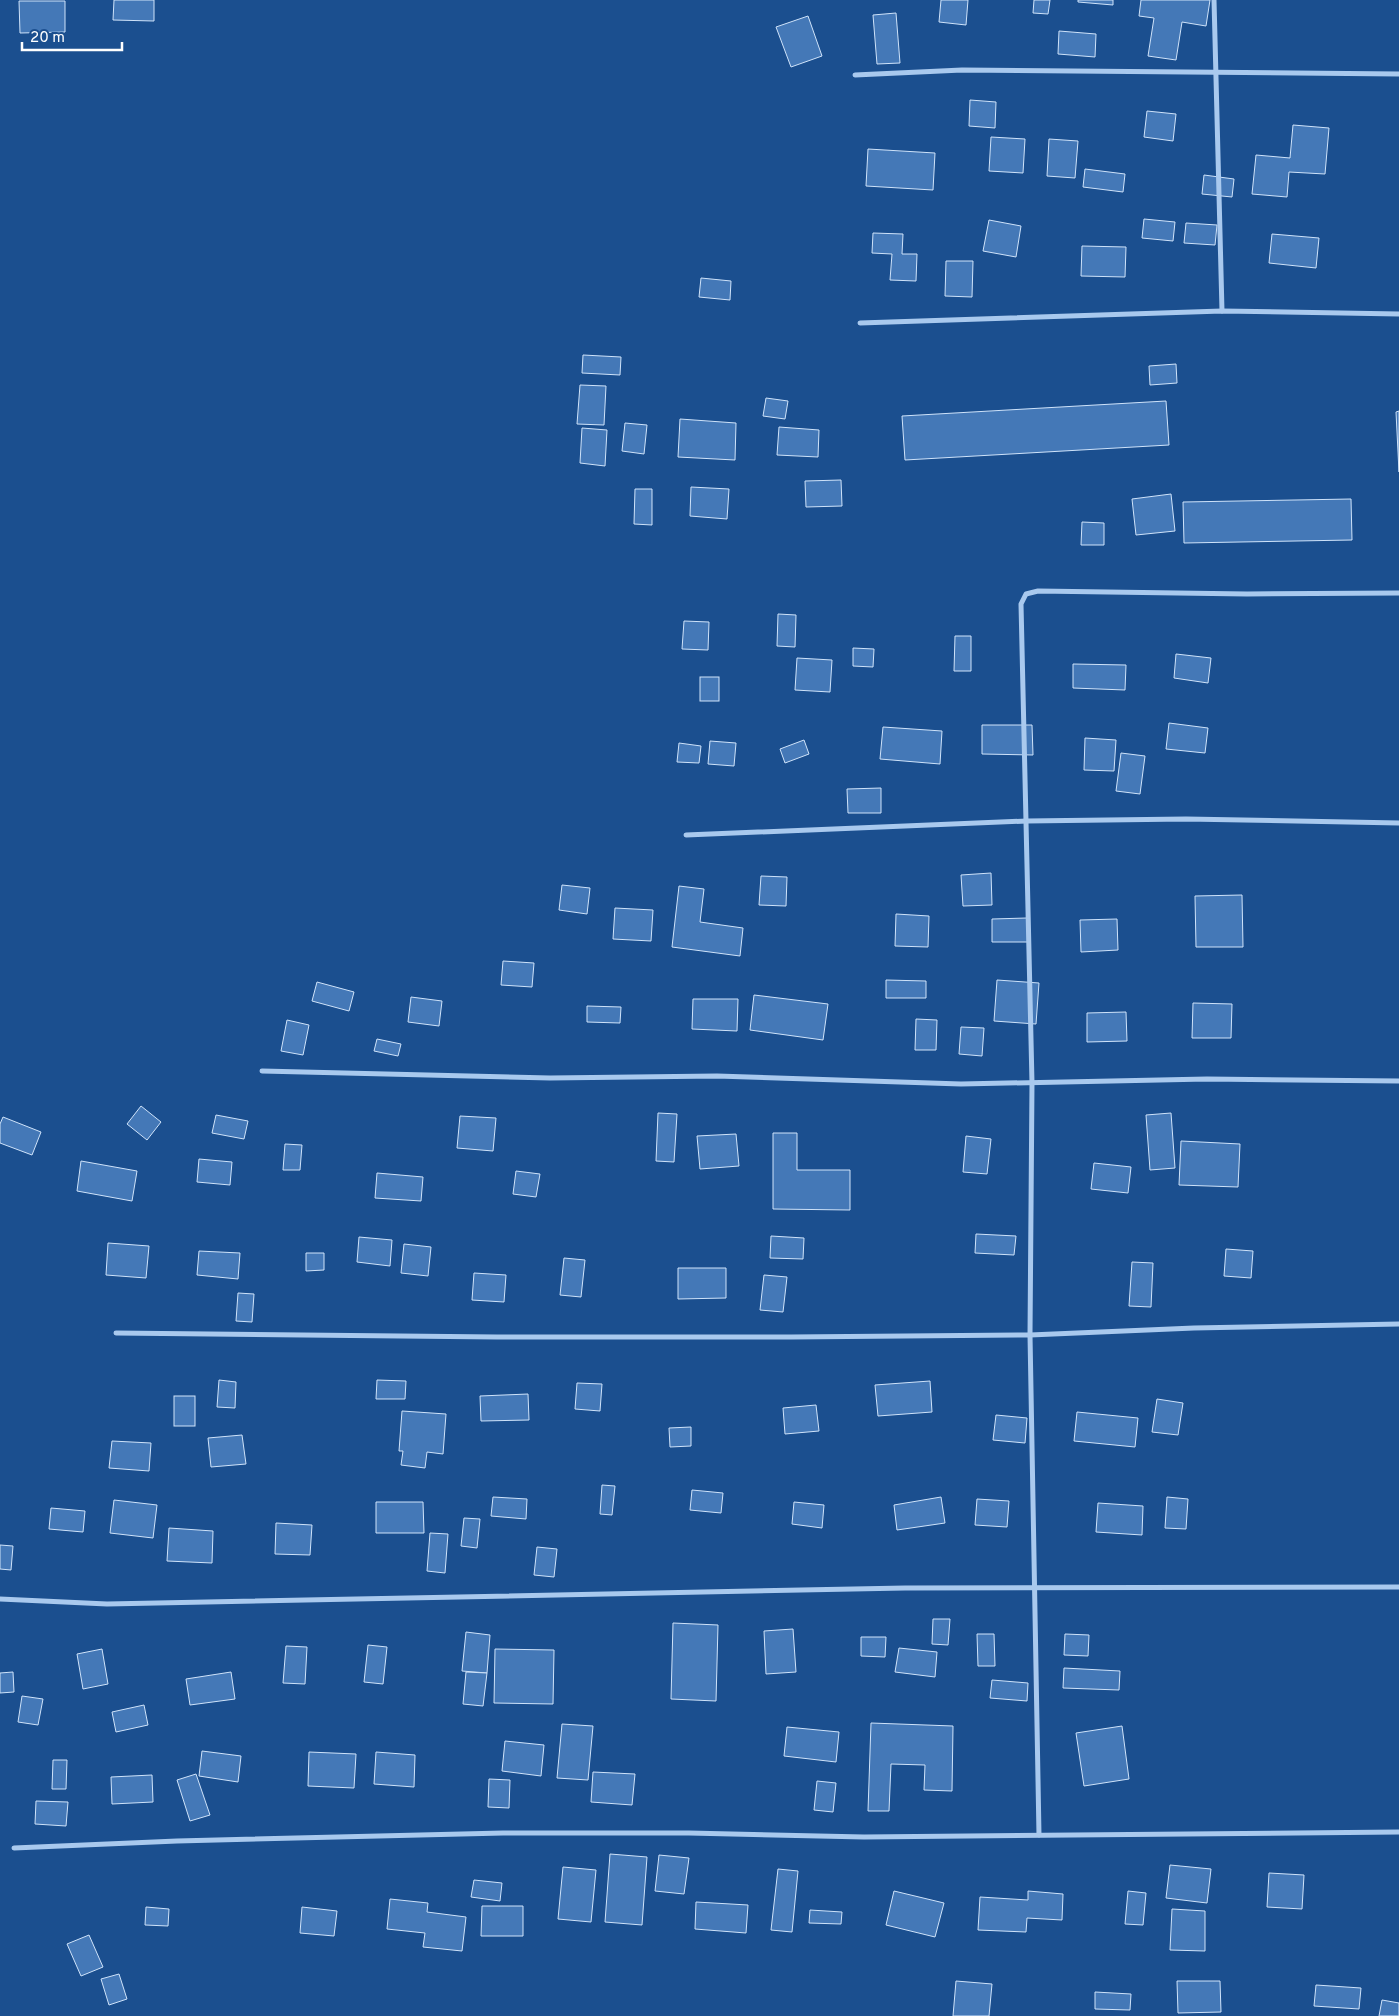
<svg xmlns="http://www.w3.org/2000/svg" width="1399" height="2016" font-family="Overpass,sans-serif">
<rect width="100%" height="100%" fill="#1b4f8f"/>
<!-- building -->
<g fill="#4478b7" stroke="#cfe3fa">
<polygon points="114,0 154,0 154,21 113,20"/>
<polygon points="941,0 968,0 966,25 939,22"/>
<polygon points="1034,0 1050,0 1048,14 1033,13"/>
<polygon points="1078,0 1113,0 1113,5 1078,2"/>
<polygon points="1141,0 1210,0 1206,26 1182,22 1176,60 1148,56 1154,18 1139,16"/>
<polygon points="19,1 65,1 65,32 20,33"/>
<polygon points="896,13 900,63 877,64 873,15"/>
<polygon points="808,16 822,56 791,67 776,27"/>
<polygon points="1059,31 1096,34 1095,57 1058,54"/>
<polygon points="970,100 996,102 995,128 969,126"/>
<polygon points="1147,111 1176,114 1173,141 1144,137"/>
<polygon points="1293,125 1329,128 1325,174 1289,172 1287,197 1252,194 1256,155 1290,158"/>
<polygon points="991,137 1025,139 1023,173 989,171"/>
<polygon points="1049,139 1078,141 1075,178 1047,176"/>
<polygon points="868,149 935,153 933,190 866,186"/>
<polygon points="1085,169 1125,174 1123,192 1083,187"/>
<polygon points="1204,175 1234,179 1232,197 1202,194"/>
<polygon points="1144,219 1175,222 1173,241 1142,238"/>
<polygon points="989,220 1021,226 1016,257 983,251"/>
<polygon points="1186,223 1217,225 1215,245 1184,243"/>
<polygon points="873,233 903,234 902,254 917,254 916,281 890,280 892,254 872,253"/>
<polygon points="1272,234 1319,238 1316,268 1269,263"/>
<polygon points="1082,246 1126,247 1125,277 1081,276"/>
<polygon points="946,261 973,261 972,297 945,296"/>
<polygon points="701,278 731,281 730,300 699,297"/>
<polygon points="583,355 621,357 620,375 582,373"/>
<polygon points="1176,364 1177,383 1150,385 1149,366"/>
<polygon points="580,385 606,386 604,425 577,424"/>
<polygon points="766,398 788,401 785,419 763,416"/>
<polygon points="1166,401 1169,445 905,460 902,416"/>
<polygon points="1399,411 1399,472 1396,412"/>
<polygon points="680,419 736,423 735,460 678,457"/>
<polygon points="625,423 647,425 644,454 622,451"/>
<polygon points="779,427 819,430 818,457 777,455"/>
<polygon points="582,428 607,430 605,466 580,463"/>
<polygon points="841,480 842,506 806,507 805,481"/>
<polygon points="691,487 729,489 727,519 690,516"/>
<polygon points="635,489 652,489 652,525 634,524"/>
<polygon points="1171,494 1175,531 1136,535 1132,499"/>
<polygon points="1351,499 1352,540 1184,543 1183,502"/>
<polygon points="1082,522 1104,523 1104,545 1081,545"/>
<polygon points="778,614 796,615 795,647 777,646"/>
<polygon points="684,621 709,622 708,650 682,649"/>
<polygon points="955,636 971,636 971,671 954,671"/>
<polygon points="853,648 874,649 873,667 853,666"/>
<polygon points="1176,654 1211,658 1208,683 1174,678"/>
<polygon points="797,658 832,660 830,692 795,690"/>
<polygon points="1073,664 1126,665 1125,690 1073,688"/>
<rect x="700" y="677" width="19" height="24"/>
<polygon points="1169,723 1208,728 1205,753 1166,749"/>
<polygon points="982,725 1032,725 1033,755 982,754"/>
<polygon points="883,727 942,731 940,764 880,759"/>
<polygon points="1085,738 1116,740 1114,771 1084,770"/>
<polygon points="804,740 809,754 785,763 780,749"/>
<polygon points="710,741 736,743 734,766 708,764"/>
<polygon points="679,743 701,746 699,763 677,762"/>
<polygon points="1121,753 1145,756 1140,794 1116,791"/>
<polygon points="881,788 881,813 848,813 847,789"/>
<polygon points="991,873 992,905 963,906 961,875"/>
<polygon points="761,876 787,877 786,906 759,905"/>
<polygon points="562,885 590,888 587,914 559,910"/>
<polygon points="679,886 704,889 700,922 743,928 740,956 672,947"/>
<polygon points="1242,895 1243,947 1196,947 1195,896"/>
<polygon points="615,908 653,910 651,941 613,939"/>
<polygon points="896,914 929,916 928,947 895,946"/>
<polygon points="1027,918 1028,942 992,942 992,919"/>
<polygon points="1117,919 1118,950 1081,952 1080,920"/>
<polygon points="503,961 534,963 532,987 501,985"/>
<polygon points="886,980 926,981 926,998 886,998"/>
<polygon points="997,980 1039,983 1036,1024 994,1021"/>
<polygon points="317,982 354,992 349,1011 312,1001"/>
<polygon points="754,995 828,1004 823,1040 750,1030"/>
<polygon points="411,997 442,1001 439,1026 408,1022"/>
<polygon points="693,999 738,999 737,1031 692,1029"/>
<polygon points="1193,1003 1232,1004 1231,1038 1192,1038"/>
<polygon points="587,1006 621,1007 620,1023 587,1022"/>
<polygon points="1126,1012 1127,1041 1087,1042 1087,1013"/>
<polygon points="916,1019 937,1020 936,1050 915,1050"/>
<polygon points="287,1020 309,1025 303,1055 281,1051"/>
<polygon points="961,1027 984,1028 982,1056 959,1054"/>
<polygon points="377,1039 401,1044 398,1056 374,1051"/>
<polygon points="141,1106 161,1122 147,1140 127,1124"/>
<polygon points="658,1113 677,1114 674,1162 656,1161"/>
<polygon points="1171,1113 1175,1168 1150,1170 1146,1115"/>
<polygon points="216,1115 248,1121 244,1139 212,1133"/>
<polygon points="460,1116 496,1118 493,1151 457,1148"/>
<polygon points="3,1117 41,1132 32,1155 0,1143 0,1124"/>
<polygon points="773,1133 797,1133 797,1170 850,1170 850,1210 773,1209"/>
<polygon points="736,1134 739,1166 700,1169 697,1136"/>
<polygon points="966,1136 991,1139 987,1174 963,1172"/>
<polygon points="1181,1141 1240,1144 1238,1187 1179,1185"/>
<polygon points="285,1144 302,1145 300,1170 283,1170"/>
<polygon points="199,1159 232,1162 230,1185 197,1182"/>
<polygon points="81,1161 137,1171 132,1201 77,1191"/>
<polygon points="1094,1163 1131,1167 1128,1193 1091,1189"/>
<polygon points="516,1171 540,1174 536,1197 513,1194"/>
<polygon points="377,1173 423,1177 421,1201 375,1198"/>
<polygon points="976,1234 1016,1236 1014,1255 975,1253"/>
<polygon points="771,1236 804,1238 803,1259 770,1258"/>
<polygon points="359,1237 392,1240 390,1266 357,1262"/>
<polygon points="108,1243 149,1246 146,1278 106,1275"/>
<polygon points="404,1244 431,1247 428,1276 401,1273"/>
<polygon points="1226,1249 1253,1251 1251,1278 1224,1276"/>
<polygon points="199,1251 240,1253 238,1279 197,1275"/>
<polygon points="306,1253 324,1253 324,1270 306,1271"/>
<polygon points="564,1258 585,1260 581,1297 560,1295"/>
<polygon points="1132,1262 1153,1263 1151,1307 1129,1306"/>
<polygon points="678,1268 726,1268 726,1298 678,1299"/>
<polygon points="474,1273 506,1275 504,1302 472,1300"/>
<polygon points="764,1275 787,1277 783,1312 760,1310"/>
<polygon points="238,1293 254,1294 252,1322 236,1321"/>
<polygon points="219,1380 236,1382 235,1408 217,1407"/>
<polygon points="377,1380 406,1381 405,1399 376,1399"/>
<polygon points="930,1381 932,1412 878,1416 875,1385"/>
<polygon points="577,1383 602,1384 600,1411 575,1409"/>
<polygon points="528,1394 529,1420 481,1421 480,1396"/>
<rect x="174" y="1396" width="21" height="30"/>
<polygon points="1157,1399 1183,1403 1178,1435 1152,1432"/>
<polygon points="816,1405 819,1431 785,1434 783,1408"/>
<polygon points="402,1411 446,1414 443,1454 427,1452 425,1468 401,1465 403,1451 399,1451"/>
<polygon points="1077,1412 1138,1418 1135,1447 1074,1441"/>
<polygon points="996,1415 1027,1418 1025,1443 993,1440"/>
<polygon points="691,1427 691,1446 670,1447 669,1428"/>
<polygon points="242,1435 246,1464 211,1467 208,1438"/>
<polygon points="112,1441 151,1443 149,1471 109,1468"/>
<polygon points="602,1485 615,1486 612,1515 600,1514"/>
<polygon points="692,1490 723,1493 721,1513 690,1510"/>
<polygon points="493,1497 527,1499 526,1519 491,1516"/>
<polygon points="941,1497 945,1523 897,1530 894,1505"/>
<polygon points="1167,1497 1188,1499 1186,1529 1165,1528"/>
<polygon points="977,1499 1009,1501 1007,1527 975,1525"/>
<polygon points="114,1500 157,1505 153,1538 110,1533"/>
<polygon points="376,1502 423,1502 424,1533 376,1533"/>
<polygon points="794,1502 824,1505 822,1528 792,1524"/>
<polygon points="1098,1503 1143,1506 1142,1535 1096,1532"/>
<polygon points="51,1508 85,1511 83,1532 49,1529"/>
<polygon points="464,1518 480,1519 477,1548 461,1546"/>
<polygon points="276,1523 312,1525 310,1555 275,1554"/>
<polygon points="169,1528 213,1531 212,1563 167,1561"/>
<polygon points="430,1533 448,1534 445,1573 427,1571"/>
<polygon points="0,1545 13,1546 11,1570 0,1569"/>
<polygon points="537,1547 557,1549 554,1577 534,1575"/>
<polygon points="933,1619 950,1619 948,1645 932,1644"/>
<polygon points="673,1623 718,1625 716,1701 671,1699"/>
<polygon points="793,1629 796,1672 766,1674 764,1631"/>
<polygon points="466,1632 490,1635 487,1673 462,1671"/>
<polygon points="977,1634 994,1634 995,1666 978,1666"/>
<polygon points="1065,1634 1089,1635 1088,1656 1064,1655"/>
<polygon points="861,1637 886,1637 885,1657 861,1656"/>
<polygon points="368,1645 387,1647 383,1684 364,1682"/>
<polygon points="286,1646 307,1647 305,1684 283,1683"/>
<polygon points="899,1648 937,1652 935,1677 895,1672"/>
<polygon points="102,1649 108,1684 83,1689 77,1654"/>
<polygon points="495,1649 554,1650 553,1704 494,1703"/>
<polygon points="1064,1668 1120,1671 1119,1690 1063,1688"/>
<polygon points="13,1672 14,1692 0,1693 0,1673"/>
<polygon points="231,1672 235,1699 190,1705 186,1679"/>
<polygon points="466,1672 487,1673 483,1706 463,1704"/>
<polygon points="992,1680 1028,1683 1027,1701 990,1698"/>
<polygon points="22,1696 43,1699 38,1725 18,1722"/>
<polygon points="144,1705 148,1725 116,1732 112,1712"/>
<polygon points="871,1723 953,1726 952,1791 924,1790 925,1765 891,1764 889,1811 868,1811"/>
<polygon points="562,1724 593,1726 588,1780 557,1778"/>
<polygon points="1122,1726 1129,1779 1084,1786 1076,1733"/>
<polygon points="787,1727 839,1732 836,1762 784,1756"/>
<polygon points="505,1741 544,1745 541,1776 502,1771"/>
<polygon points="202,1751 241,1756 238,1782 199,1776"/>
<polygon points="309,1752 356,1754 354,1788 308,1786"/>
<polygon points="376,1752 415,1755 414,1787 374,1784"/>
<polygon points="53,1760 67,1760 66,1789 52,1789"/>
<polygon points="593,1772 635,1774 632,1805 591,1802"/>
<polygon points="196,1774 210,1815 190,1821 177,1780"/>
<polygon points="152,1775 153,1802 112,1804 111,1777"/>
<polygon points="489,1779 510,1780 509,1808 488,1807"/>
<polygon points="817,1781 836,1783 833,1812 814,1810"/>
<polygon points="36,1801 68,1802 66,1826 35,1824"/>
<polygon points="610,1854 647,1857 642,1925 605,1922"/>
<polygon points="659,1855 689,1858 684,1894 655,1891"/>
<polygon points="1170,1865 1211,1869 1207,1903 1166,1898"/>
<polygon points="563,1867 596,1870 591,1922 558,1919"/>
<polygon points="778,1869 798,1871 792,1932 771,1930"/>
<polygon points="1269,1873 1304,1875 1302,1909 1267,1907"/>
<polygon points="474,1880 502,1883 500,1901 471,1897"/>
<polygon points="894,1891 944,1903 935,1937 886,1925"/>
<polygon points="1028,1891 1063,1894 1062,1920 1027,1918 1026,1932 978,1930 980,1897 1028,1900"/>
<polygon points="1128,1891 1146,1893 1143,1925 1125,1924"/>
<polygon points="390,1899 428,1903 427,1912 466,1917 462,1951 423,1947 425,1933 387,1929"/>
<polygon points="696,1902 748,1905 746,1933 695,1929"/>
<polygon points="482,1906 523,1906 523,1936 481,1936"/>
<polygon points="146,1907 169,1909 168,1926 145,1925"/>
<polygon points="302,1907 337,1911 334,1936 300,1933"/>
<polygon points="1172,1909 1205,1911 1205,1951 1170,1950"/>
<polygon points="810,1910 842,1912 841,1924 809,1923"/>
<polygon points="89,1935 103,1967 81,1976 67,1944"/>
<polygon points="119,1974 127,1999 109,2005 101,1979"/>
<polygon points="956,1981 992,1984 989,2016 953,2016"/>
<polygon points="1177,1981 1220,1981 1221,2012 1178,2013"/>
<polygon points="1316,1985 1361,1988 1359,2009 1314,2006"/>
<polygon points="1095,1992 1131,1994 1130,2010 1095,2009"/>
<polygon points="1382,2000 1399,2003 1399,2016 1379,2016"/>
</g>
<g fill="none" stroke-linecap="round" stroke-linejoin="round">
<!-- minor -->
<g stroke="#a9c9ee" stroke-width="5">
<polyline points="1214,0 1222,311"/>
<polyline points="855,75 962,70 1399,74"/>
<polyline points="860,323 1222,311 1399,314"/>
<polyline points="686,835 1027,821 1186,819 1399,823"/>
<polyline points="262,1071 550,1078 717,1076 961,1084 1207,1079 1399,1081"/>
<polyline points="116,1333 497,1337 791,1337 1030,1335 1194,1328 1399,1324"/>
<polyline points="0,1599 107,1604 905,1588 1399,1587"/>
<polyline points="1039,1835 1030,1335 1032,1083 1021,604 1026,594 1038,591 1247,594 1399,593"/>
<polyline points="14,1848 177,1841 503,1833 689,1833 864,1837 1399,1832"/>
</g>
</g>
<!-- scale -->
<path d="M22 42v8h100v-8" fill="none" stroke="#ffffff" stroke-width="2.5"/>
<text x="30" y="42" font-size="15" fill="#ffffff" stroke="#1b4f8f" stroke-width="4" paint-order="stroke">20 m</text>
</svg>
